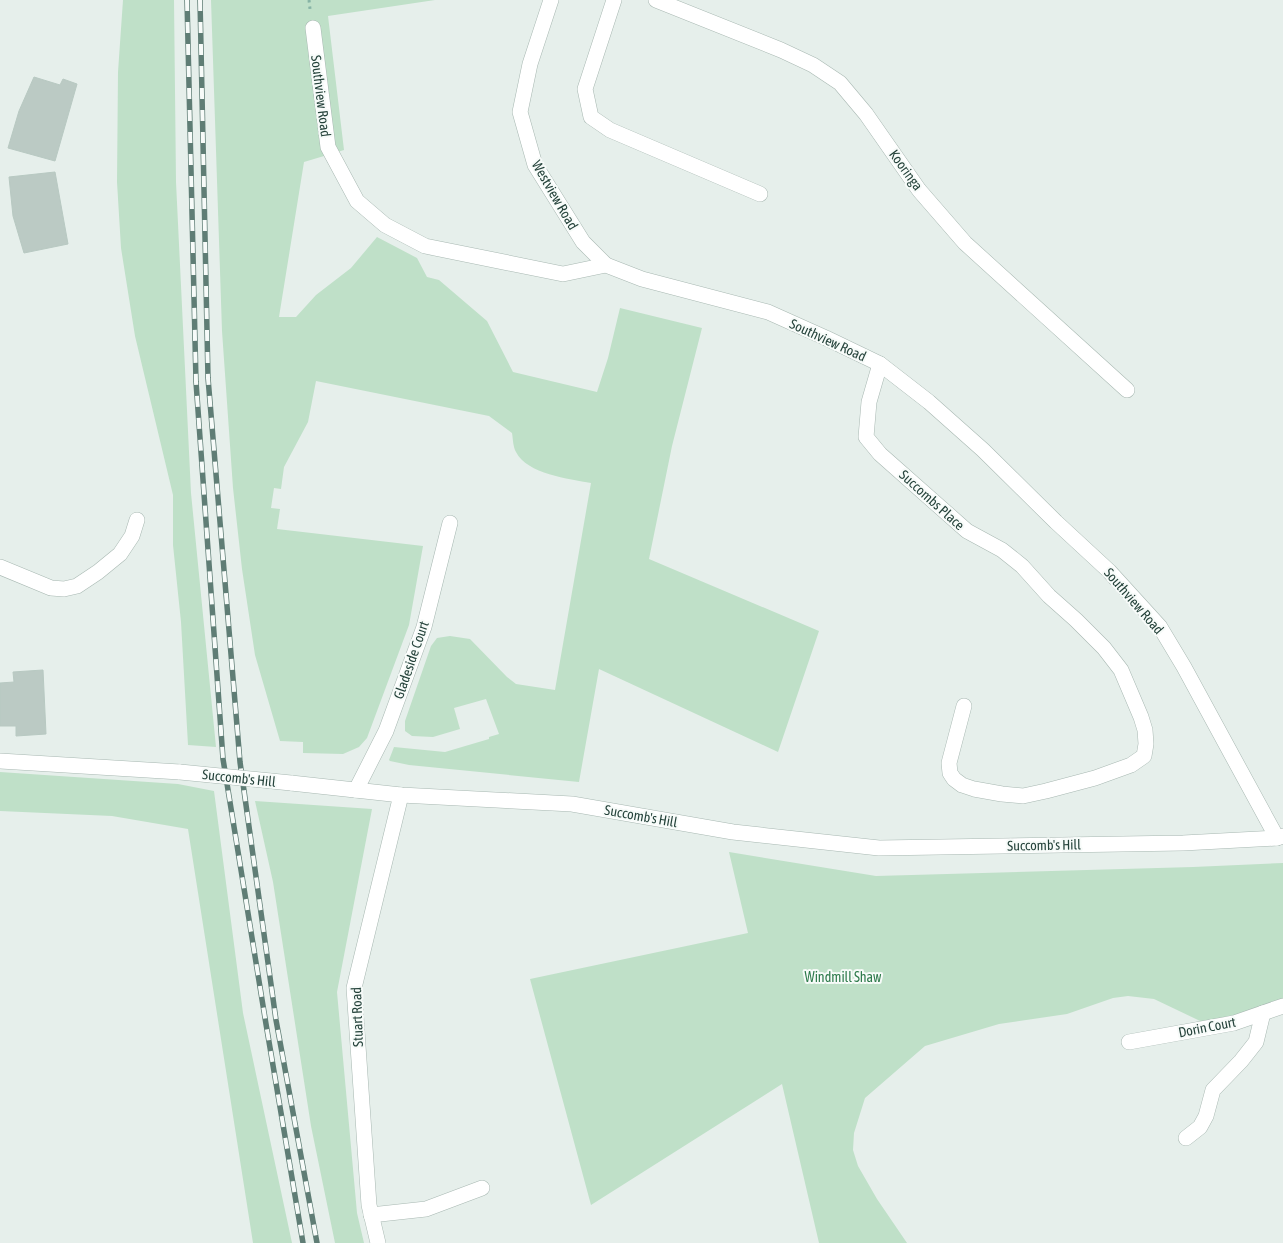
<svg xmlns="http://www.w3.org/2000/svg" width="1283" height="1243" font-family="'Asap Condensed',sans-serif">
<rect width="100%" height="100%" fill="#e6efeb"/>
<!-- green -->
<g fill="#bfe0c8">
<polygon points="123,0 174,0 176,182 191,493 216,747 188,745 181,622 173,545 173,495 135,336 121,248 117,182 118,72"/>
<path d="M 211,0 L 435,0 L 328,16 L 344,150 L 304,162 L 279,317 L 296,317 L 316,295 L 351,268 L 377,237 L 417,258 L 427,277 L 439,280 L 487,321 L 513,372 L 597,392 L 608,358 L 620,308 L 702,328 L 672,446 L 649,559 L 819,631 L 778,752 L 599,669 L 579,782 L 409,765 L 390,761 L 389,760 L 394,747 L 445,752 L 489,739 L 489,737 L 499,734 L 486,699 L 454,708 L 460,729 L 433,737 L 412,736 L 405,731 L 405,721 L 431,646 L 437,638 L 450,636 L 470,639 L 507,677 L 516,684 L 555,690 L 591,483 C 569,479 527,474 516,452 C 513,447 513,439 512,433 L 489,416 L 316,381 L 308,422 L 284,467 L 281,489 L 274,488 L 271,508 L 280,509 L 277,529 L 423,546 L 409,625 L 367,738 L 359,747 L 343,754 L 303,753 L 303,742 L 280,741 L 255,655 L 242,569 L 233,488 L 222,331 Z"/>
<polygon points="0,772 178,784 214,791 243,1013 292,1243 253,1243 188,829 112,816 0,811"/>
<polygon points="255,801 372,809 337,992 357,1213 364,1243 335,1243 311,1126 273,882"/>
<polygon points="729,852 876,876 1193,867 1283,863 1283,1005 1219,1030 1154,999 1128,996 1113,998 1067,1014 999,1024 925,1046 865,1098 854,1133 853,1150 858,1166 877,1199 907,1243 819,1243 782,1084 591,1205 530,979 748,933"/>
</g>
<!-- building -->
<g fill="#bbcac4" stroke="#b8c9c2">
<polygon points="34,77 60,85 63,79 77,84 55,161 8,148 19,111"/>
<polygon points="55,172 68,244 24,253 13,216 9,177"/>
<polygon points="43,670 46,734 16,736 16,726 0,726 0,683 14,682 13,672"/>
</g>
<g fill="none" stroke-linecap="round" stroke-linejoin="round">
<defs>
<g id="minor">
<polyline points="551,0 530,64 520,112 535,165 583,242 606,265"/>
<polyline points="614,0 585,89 591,117 610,130 760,194"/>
<polyline points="656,0 781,50 813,65 840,83 866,114 919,190 965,243 1127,390"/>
<polyline points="313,28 328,147 357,201 385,225 425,246 563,274 606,265 642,279 768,312 826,338 880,364 929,402 983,450 1056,522 1109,571 1160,627 1184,667 1277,838"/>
<polyline points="880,364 869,402 866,437 880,454 967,531 1002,550 1022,566 1049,596 1076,620 1104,648 1121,670 1141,717 1145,730 1146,744 1144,756 1131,765 1095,778 1046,791 1023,796 1002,794 974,789 962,785 954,779 950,773 949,763 964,706"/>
<polyline points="0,567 51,588 64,589 77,586 98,572 120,554 132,536 137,520"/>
<polyline points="0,761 180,772"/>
<polyline points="291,783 401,795 572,804 733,832 879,848 1183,843 1277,838 1283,836"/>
<polyline points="356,790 386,731 424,627 450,523"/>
<polyline points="1129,1042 1234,1023 1283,1006"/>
<polyline points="1186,1138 1200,1127 1206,1116 1213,1090 1241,1061 1256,1042 1263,1013"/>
<polyline points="371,1215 426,1209 482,1188"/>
<polyline points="378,1243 369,1205 354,988 401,795"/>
</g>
</defs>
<!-- minor casing -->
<use href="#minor" stroke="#a8b8b2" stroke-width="16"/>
<!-- path -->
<polyline stroke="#86b3a5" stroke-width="3" stroke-dasharray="2.5 4" stroke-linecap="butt" points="309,0 310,9"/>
<!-- minor -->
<use href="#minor" stroke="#fff" stroke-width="15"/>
<defs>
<g id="rail">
<polyline points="187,0 196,382 223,759 266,1024 303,1243"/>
<polyline points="200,0 208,378 240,762 276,1020 317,1243"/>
</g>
</defs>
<!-- rail casing -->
<use href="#rail" stroke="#5f7d75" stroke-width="5.5"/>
<!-- rail -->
<use href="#rail" stroke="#f7fbf9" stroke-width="4" stroke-dasharray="11" stroke-linecap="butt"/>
<defs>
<polyline id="minor-bridge" points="180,772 291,783"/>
</defs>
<!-- minor-bridge casing -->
<use href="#minor-bridge" stroke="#a8b8b2" stroke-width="16" stroke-linecap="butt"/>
<!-- minor-bridge -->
<use href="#minor-bridge" stroke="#fff" stroke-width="15"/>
</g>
<g text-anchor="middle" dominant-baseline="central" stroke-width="4" stroke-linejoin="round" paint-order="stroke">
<!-- street labels -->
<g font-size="14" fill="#24423a" stroke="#f7fbf9">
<text transform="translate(321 96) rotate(83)">Southview Road</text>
<text transform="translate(906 170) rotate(54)">Kooringa</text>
<text transform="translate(555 195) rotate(60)">Westview Road</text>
<text transform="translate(828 340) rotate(25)">Southview Road</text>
<text transform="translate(932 500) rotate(42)">Succombs Place</text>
<text transform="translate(1134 601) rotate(49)">Southview Road</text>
<text transform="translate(411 660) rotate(-71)">Gladeside Court</text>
<text transform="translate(239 778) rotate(6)">Succomb's Hill</text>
<text transform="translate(641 816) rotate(10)">Succomb's Hill</text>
<text transform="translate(1044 845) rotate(-1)">Succomb's Hill</text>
<text transform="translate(357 1017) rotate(-92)">Stuart Road</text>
<text transform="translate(1207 1027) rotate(-11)">Dorin Court</text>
</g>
<!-- park labels -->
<g font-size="14" fill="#2d7a4b" stroke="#f7fbf9">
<text x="843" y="977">Windmill Shaw</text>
</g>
</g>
</svg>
